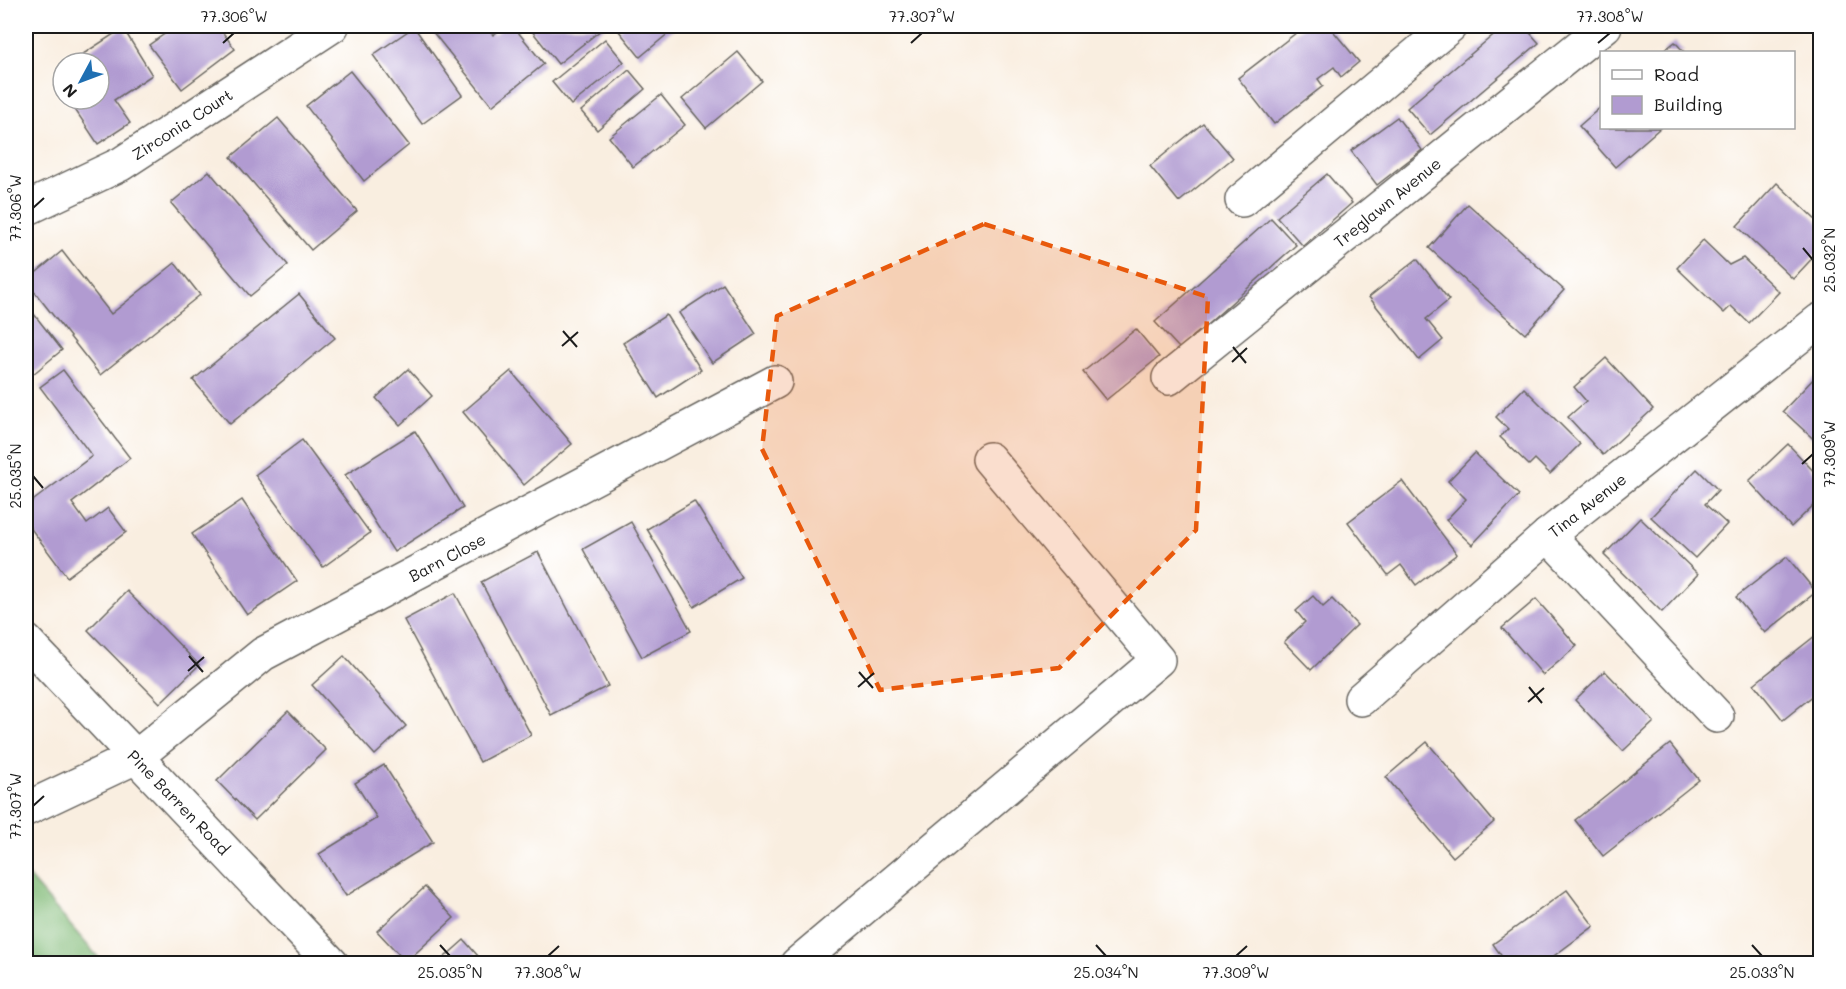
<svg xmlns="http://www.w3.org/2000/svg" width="1846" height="989" font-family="Mali,sans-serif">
<rect width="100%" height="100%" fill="#fff"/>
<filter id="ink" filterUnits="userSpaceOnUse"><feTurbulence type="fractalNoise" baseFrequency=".0167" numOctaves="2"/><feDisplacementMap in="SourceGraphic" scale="12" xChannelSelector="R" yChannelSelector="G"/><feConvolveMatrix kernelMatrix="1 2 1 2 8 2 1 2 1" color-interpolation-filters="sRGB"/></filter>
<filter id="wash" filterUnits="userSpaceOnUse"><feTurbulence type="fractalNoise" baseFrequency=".008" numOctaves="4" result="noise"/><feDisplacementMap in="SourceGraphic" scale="24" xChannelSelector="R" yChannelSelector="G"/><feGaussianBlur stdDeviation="1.35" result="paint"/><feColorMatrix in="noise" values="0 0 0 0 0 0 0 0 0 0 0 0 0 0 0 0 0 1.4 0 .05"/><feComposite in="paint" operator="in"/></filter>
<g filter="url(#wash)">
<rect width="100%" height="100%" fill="#f9eee0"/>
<!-- forest -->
<polygon fill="#82bb78" stroke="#4f6c4a" stroke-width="1.5" points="26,874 103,963 26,963"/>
<g id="blocks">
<!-- building -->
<g fill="#b19bd1">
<polygon points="176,26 218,26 235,49 182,89 149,45"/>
<polygon points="428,26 486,26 493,35 506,26 513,26 544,64 492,106"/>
<polygon points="528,26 606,26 558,64"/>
<polygon points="625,26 677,26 640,57 619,31"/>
<polygon points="1305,26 1329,26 1359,62 1341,77 1334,67 1318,79 1323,86 1274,124 1238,78"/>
<polygon points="1504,26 1524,26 1539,43 1430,135 1407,108"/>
<polygon points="414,27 462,95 422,124 373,55"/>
<polygon points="123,28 152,75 114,100 130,123 98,144 68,99 99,99 99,63 81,63 77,58"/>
<polygon points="605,39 624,62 571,105 552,82"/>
<polygon points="1675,42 1684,52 1662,52"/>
<polygon points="738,52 762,81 706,128 682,99"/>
<polygon points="629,70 645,89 597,130 581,111"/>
<polygon points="350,71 409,145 364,181 306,106"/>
<polygon points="661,95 685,125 633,167 609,137"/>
<polygon points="1602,106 1602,128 1660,128 1615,167 1579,126"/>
<polygon points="1397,117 1422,150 1377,185 1351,151"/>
<polygon points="278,118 357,211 311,250 231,157"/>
<polygon points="1203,123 1233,158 1179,202 1150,166"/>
<polygon points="209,171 288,265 250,296 171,203"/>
<polygon points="1327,174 1352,203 1303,246 1277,217"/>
<polygon points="1777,183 1820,224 1820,250 1793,279 1737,226"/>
<polygon points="1468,204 1564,290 1525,334 1429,248"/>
<polygon points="1271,218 1296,245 1180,349 1155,322"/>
<polygon points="1703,240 1729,265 1743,258 1779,292 1749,323 1731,306 1724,313 1677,268"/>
<polygon points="62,251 111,314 175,263 200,295 100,375 26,281"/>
<polygon points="1417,259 1449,300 1426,319 1443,340 1419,360 1369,297"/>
<polygon points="723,284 756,334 712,363 679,313"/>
<polygon points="299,294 335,338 230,424 193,380"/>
<polygon points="26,304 62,350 26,380"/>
<polygon points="666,315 701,370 658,398 623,343"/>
<polygon points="1136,329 1159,357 1106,400 1083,372"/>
<polygon points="1606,358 1653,409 1603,455 1568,417 1586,401 1574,387"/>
<polygon points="408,369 432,396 400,425 376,398"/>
<polygon points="63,370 130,458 72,503 87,524 108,508 126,532 67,577 26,522 26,506 92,456 40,387"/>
<polygon points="511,371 572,444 524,485 463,412"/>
<polygon points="1816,376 1820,380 1820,445 1783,411"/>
<polygon points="1524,388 1580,444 1550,474 1535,459 1529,465 1500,437 1508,429 1496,417"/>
<polygon points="415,431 463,508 394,552 345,475"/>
<polygon points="302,440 370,533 323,567 255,475"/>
<polygon points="1788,444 1820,478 1820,499 1791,527 1749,481"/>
<polygon points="1475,453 1519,495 1472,545 1446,520 1466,499 1448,481"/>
<polygon points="1697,469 1718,490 1705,504 1727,524 1695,558 1651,517"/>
<polygon points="1402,481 1457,554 1416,585 1401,565 1388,575 1348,522"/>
<polygon points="242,500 297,581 247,615 192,534"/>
<polygon points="694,501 742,578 694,607 647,529"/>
<polygon points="1640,518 1698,574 1662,612 1604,555"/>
<polygon points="631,522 691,631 642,657 583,549"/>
<polygon points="538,552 608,686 551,715 481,582"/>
<polygon points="1787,557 1816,592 1765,633 1736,597"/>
<polygon points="127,591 199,665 160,703 88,630"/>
<polygon points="455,593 531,735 480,762 404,620"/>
<polygon points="1313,596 1323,607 1332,599 1357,625 1311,670 1284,642 1305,622 1296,611"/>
<polygon points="1536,599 1577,646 1543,675 1502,628"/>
<polygon points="1820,632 1820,690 1783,720 1754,684"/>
<polygon points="344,656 406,726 375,755 312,685"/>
<polygon points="1605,671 1654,722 1623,751 1575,700"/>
<polygon points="288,711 326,750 255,820 217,781"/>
<polygon points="1427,742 1494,822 1453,857 1386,777"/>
<polygon points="1670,744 1699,780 1603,856 1575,820"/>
<polygon points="384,765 433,842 346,896 319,854 377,818 355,783"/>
<polygon points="425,887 454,918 406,962 377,931"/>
<polygon points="1567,890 1594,926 1543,964 1507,964 1493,944"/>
<polygon points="464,940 485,964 437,964"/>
</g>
</g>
</g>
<g filter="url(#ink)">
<use href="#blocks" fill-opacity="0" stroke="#696661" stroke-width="1.5"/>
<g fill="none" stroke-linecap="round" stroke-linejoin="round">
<defs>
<g id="minor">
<polyline points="1242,200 1450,26"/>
<polyline points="26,209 121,164 332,26"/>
<polyline points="1169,378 1605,26"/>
<polyline points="1548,535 1717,716"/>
<polyline points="26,641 332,964"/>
<polyline points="1361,699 1548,535 1820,320"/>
<polyline points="26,809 136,757 263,654 775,382"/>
<polyline points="797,964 1158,660 989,459"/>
</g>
</defs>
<!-- minor casing -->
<use href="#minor" stroke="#696661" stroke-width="36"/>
<!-- minor -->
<use href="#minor" stroke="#fff" stroke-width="33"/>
</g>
</g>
<!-- marked area -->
<path fill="#e8590c" fill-opacity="0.2" stroke="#e8590c" stroke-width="4.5" stroke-dasharray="12 8" stroke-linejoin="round" d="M 984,224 L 1208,297 L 1196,530 L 1059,668 L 880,690 L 762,449 L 777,316 Z"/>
<!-- ticks -->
<path fill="none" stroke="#1c1c1c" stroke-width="2" d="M 223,43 L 234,33M 911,43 L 922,33M 1598,43 L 1610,33M 33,208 L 44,198M 1803,248 L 1813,260M 563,331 L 577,347M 562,346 L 578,332M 1233,347 L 1246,363M 1232,362 L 1247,348M 1802,464 L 1813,454M 33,476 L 43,488M 189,656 L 203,672M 188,671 L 204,657M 859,672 L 873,688M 858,687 L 874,673M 1529,687 L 1542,703M 1528,702 L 1544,688M 33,806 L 44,796M 440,945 L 450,956M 1096,945 L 1106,956M 1752,945 L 1762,956M 548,956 L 559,946M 1236,956 L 1247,946"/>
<g text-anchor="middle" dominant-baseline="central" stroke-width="6" stroke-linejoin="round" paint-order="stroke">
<!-- street labels -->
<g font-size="16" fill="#1c1c1c" stroke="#fff">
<text transform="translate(182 124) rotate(-33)">Zirconia Court</text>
<text transform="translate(1387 202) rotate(-39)">Treglawn Avenue</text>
<text transform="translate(1587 505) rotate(-38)">Tina Avenue</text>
<text transform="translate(447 557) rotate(-28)">Barn Close</text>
<text transform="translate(179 802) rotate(46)">Pine Barren Road</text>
</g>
</g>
<!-- margin -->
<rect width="1846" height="989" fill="none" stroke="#fff" stroke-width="66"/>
<!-- legend -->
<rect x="1600" y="51" width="195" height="78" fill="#ffffff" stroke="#a4a4a4" stroke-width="1.5"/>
<rect x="1612" y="70" width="30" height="9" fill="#ffffff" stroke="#a4a4a4" stroke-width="1.5"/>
<text x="1654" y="81" font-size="18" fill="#1c1c1c">Road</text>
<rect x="1612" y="96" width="30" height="18" fill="#b19bd1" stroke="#a4a4a4" stroke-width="1.5"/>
<text x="1654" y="111" font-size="18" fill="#1c1c1c">Building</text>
<!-- north arrow -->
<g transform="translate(81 81) rotate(229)"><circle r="28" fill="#ffffff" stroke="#a4a4a4" stroke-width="1.5"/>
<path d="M0-4.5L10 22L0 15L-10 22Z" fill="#1f6fb2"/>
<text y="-9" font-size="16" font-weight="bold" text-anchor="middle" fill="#1c1c1c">N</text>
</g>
<rect x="33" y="33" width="1780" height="923" fill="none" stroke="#1c1c1c" stroke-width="2"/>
<g font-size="15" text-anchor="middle" fill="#1c1c1c">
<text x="234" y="22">77.306°W</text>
<text x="922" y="22">77.307°W</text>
<text x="1610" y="22">77.308°W</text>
<text transform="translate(16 208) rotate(-90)" y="5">77.306°W</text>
<text transform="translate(1830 260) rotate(-90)" y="5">25.032°N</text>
<text transform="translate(1830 454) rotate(-90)" y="5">77.309°W</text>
<text transform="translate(16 476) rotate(-90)" y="5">25.035°N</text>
<text transform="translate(16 806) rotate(-90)" y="5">77.307°W</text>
<text x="450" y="978">25.035°N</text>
<text x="548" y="978">77.308°W</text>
<text x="1106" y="978">25.034°N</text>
<text x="1236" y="978">77.309°W</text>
<text x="1762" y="978">25.033°N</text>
</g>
</svg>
